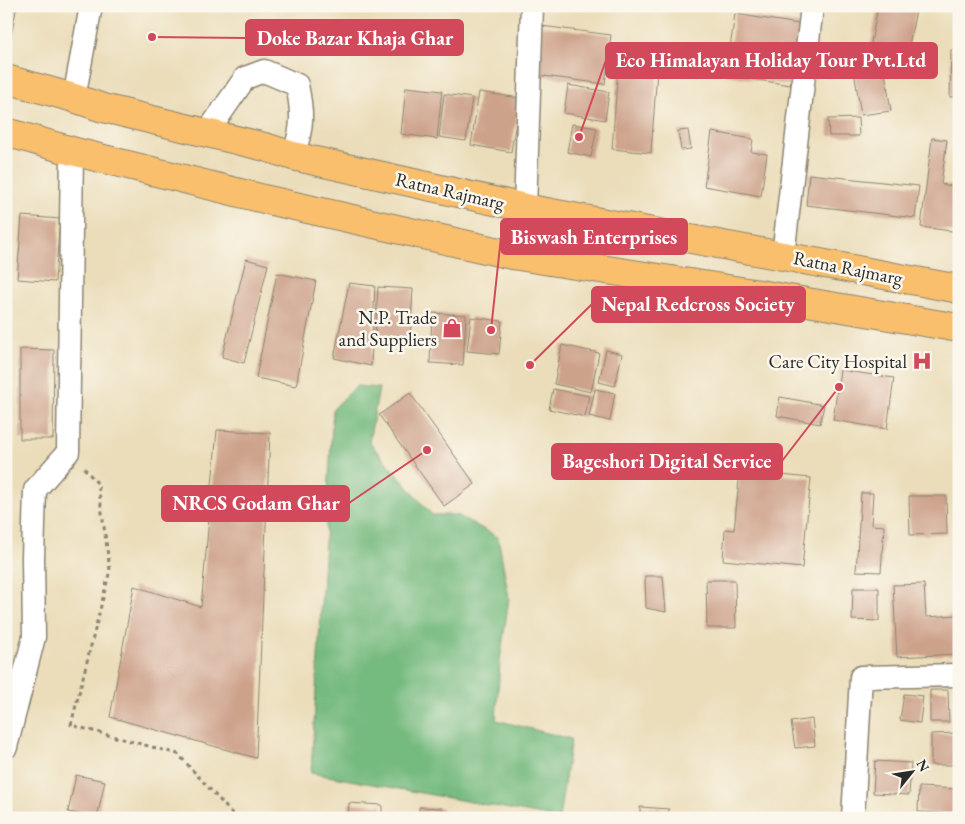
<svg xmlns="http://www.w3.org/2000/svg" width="965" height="824" font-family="'EB Garamond',serif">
<rect width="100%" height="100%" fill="#fbf7ec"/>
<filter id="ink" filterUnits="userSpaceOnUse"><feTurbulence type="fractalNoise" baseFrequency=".02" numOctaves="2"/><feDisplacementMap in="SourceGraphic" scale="10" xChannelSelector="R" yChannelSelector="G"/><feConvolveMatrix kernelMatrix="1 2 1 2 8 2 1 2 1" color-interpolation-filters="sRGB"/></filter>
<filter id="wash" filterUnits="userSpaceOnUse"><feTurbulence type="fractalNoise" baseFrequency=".0096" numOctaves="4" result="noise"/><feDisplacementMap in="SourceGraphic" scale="20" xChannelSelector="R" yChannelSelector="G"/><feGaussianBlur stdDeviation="1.12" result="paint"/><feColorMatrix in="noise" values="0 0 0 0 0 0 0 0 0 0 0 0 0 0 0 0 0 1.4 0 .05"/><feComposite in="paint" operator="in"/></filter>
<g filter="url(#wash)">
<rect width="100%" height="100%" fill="#ebddba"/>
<!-- forest -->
<polygon fill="#74ba7f" stroke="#507255" points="357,386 379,388 369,442 432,515 457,515 498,537 509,598 500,661 496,720 571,739 559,818 311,773 333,409"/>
<g id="blocks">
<!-- building -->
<g fill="#cda28b">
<polygon points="6,6 17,6 10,41 6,40"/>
<polygon points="878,6 895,6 916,10 907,55 870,48"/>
<rect x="946" y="6" width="13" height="4"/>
<polygon points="735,14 799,24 790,85 726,75"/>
<polygon points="541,26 611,35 605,84 536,75"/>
<polygon points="951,50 959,50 959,97 950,97"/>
<polygon points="619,54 658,57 651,153 612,149"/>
<polygon points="884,66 891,111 861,115 854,71"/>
<polygon points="568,85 609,92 605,120 564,113"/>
<polygon points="406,87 442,91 437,139 401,134"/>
<polygon points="479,92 520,98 511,152 471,145"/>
<polygon points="444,94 472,98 466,141 439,137"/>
<polygon points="858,118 859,136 829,136 828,119"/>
<polygon points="572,124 597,128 591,157 567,152"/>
<polygon points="688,130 691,149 681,150 678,131"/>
<polygon points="712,132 753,139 751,152 767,154 761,196 704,186"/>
<polygon points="932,138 947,140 941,184 959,187 959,232 921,227"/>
<polygon points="809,174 919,186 915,218 806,205"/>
<polygon points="22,216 60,219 55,282 17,279"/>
<polygon points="246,259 268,265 244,363 222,357"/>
<polygon points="277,273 316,281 296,386 256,378"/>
<polygon points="349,283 375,286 371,366 334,358"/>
<polygon points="378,287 413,289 410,340 375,338"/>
<polygon points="432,313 466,315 463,365 430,363"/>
<polygon points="471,317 502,321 499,354 467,351"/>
<polygon points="562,345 599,353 591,392 554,384"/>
<polygon points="20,349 54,350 53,439 20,439"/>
<polygon points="606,350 622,354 615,386 599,382"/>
<polygon points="840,370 894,378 887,429 833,420"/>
<polygon points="553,389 589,396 585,417 549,409"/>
<polygon points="595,389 615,393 610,421 589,416"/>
<polygon points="410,393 475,484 444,506 379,415"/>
<polygon points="780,397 824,405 820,424 777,416"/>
<polygon points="217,430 270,433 256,758 110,717 134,586 201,607"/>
<polygon points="740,471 811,478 802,568 723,560 725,529 734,530"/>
<polygon points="861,493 873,493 871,525 884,526 881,572 856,571"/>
<polygon points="909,496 946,496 947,534 910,535"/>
<polygon points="645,576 663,576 666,612 646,608"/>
<polygon points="706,580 735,580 736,628 707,628"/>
<polygon points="924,584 926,617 959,615 959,654 897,657 893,585"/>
<polygon points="853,588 879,588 879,621 852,620"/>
<polygon points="930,690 948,690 949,722 930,722"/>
<polygon points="904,694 923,696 920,723 900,720"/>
<polygon points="812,719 815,746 795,748 791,722"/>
<polygon points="959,733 959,765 931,765 931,734"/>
<polygon points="875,761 911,763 909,795 873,793"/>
<polygon points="76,775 105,781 97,818 68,812"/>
<polygon points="919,787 959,789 959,814 918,812"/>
<polygon points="349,803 382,805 382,818 348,818"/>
<polygon points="419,807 442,808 443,818 419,818"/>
<polygon points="640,807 669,809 668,818 640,818"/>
<polygon points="681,813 715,816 715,818 681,818"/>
<polygon points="457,815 483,816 483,818 457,818"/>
</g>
</g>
</g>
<g filter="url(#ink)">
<use href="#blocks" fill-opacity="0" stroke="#8b8472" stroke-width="1"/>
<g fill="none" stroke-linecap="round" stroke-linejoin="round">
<defs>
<g id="minor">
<polyline points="74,98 91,6"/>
<path d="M 207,133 L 245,78 L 264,71 L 297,85 C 303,113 303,128 293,156"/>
<polyline points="525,208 532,6"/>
<polyline points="783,256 812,6"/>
<polyline points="6,747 34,637 33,558 35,490 68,452 72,151"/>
<polyline points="853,818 861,677 959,675"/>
</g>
<g id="highway">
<polyline points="6,79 74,98 103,108 265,147 293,156 525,208 959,289"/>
<polyline points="6,132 72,151 268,200 512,255 778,297 959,328"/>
</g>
</defs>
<!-- minor casing -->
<use href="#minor" stroke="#8b8472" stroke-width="25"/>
<!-- highway casing -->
<use href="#highway" stroke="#8b8472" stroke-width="30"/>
<!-- path -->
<polyline stroke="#8b8472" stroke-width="3" stroke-dasharray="4 4" stroke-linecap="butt" points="84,468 98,484 110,570 71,725 178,754 236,818"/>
<!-- minor -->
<use href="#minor" stroke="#fff" stroke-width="22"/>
<!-- highway -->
<use href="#highway" stroke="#f9bf6d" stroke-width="28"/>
</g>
</g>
<!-- icons -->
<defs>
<symbol id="shop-bare" viewBox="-9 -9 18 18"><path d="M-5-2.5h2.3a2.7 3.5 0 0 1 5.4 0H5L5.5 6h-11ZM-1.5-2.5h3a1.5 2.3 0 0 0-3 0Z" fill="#d1495b" stroke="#fbf7ec" stroke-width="2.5" paint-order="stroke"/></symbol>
<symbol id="hospital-bare" viewBox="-9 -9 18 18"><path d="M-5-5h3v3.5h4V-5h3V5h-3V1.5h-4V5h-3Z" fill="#d1495b" stroke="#fbf7ec" stroke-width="2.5" paint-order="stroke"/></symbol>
</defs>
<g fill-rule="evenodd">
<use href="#shop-bare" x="438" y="314" width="28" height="28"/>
<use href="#hospital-bare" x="908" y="347" width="28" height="28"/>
</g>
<g text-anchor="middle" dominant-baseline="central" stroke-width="5" stroke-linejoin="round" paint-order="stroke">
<!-- street labels -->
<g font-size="19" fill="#2b2b2b" stroke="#fbf7ec">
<text transform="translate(450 191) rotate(13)">Ratna Rajmarg</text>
<text transform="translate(848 268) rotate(11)">Ratna Rajmarg</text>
</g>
<!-- poi labels -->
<g font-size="19" fill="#2b2b2b" stroke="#fbf7ec" text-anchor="end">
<text x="437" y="317">N.P. Trade<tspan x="437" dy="22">and Suppliers</tspan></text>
<text x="907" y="361">Care City Hospital</text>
</g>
</g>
<!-- callouts -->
<path fill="none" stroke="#d1495b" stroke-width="2" d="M152 37L246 38M579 137L606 60M491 330L501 237M530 365L592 304M839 387L782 461M427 450L349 503"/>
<g fill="#d1495b" stroke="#fbf7ec" stroke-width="2">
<circle cx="152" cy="37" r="5"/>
<circle cx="579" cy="137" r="5"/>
<circle cx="491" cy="330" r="5"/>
<circle cx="530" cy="365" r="5"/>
<circle cx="839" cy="387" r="5"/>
<circle cx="427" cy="450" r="5"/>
</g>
<g fill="#d1495b" stroke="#d1495b" stroke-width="2">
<rect x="246" y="20" width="217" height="35" rx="5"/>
<rect x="606" y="43" width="331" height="35" rx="5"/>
<rect x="501" y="219" width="186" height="35" rx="5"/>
<rect x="592" y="287" width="213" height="35" rx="5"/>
<rect x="552" y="444" width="230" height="35" rx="5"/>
<rect x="162" y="486" width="187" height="35" rx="5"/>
</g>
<g font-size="20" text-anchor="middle" font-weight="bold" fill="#fff">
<text x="355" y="45">Doke Bazar Khaja Ghar</text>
<text x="771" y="67">Eco Himalayan Holiday Tour Pvt.Ltd</text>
<text x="594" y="244">Biswash Enterprises</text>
<text x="698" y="311">Nepal Redcross Society</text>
<text x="667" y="468">Bageshori Digital Service</text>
<text x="256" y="510">NRCS Godam Ghar</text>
</g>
<!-- margin -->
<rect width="965" height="824" fill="none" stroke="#fbf7ec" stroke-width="25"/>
<!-- north arrow -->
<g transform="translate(912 772) rotate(60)" stroke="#fbf7ec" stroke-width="4" paint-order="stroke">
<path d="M0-4L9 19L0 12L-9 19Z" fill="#2b2b2b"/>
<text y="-8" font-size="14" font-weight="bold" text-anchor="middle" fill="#2b2b2b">N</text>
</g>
</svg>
